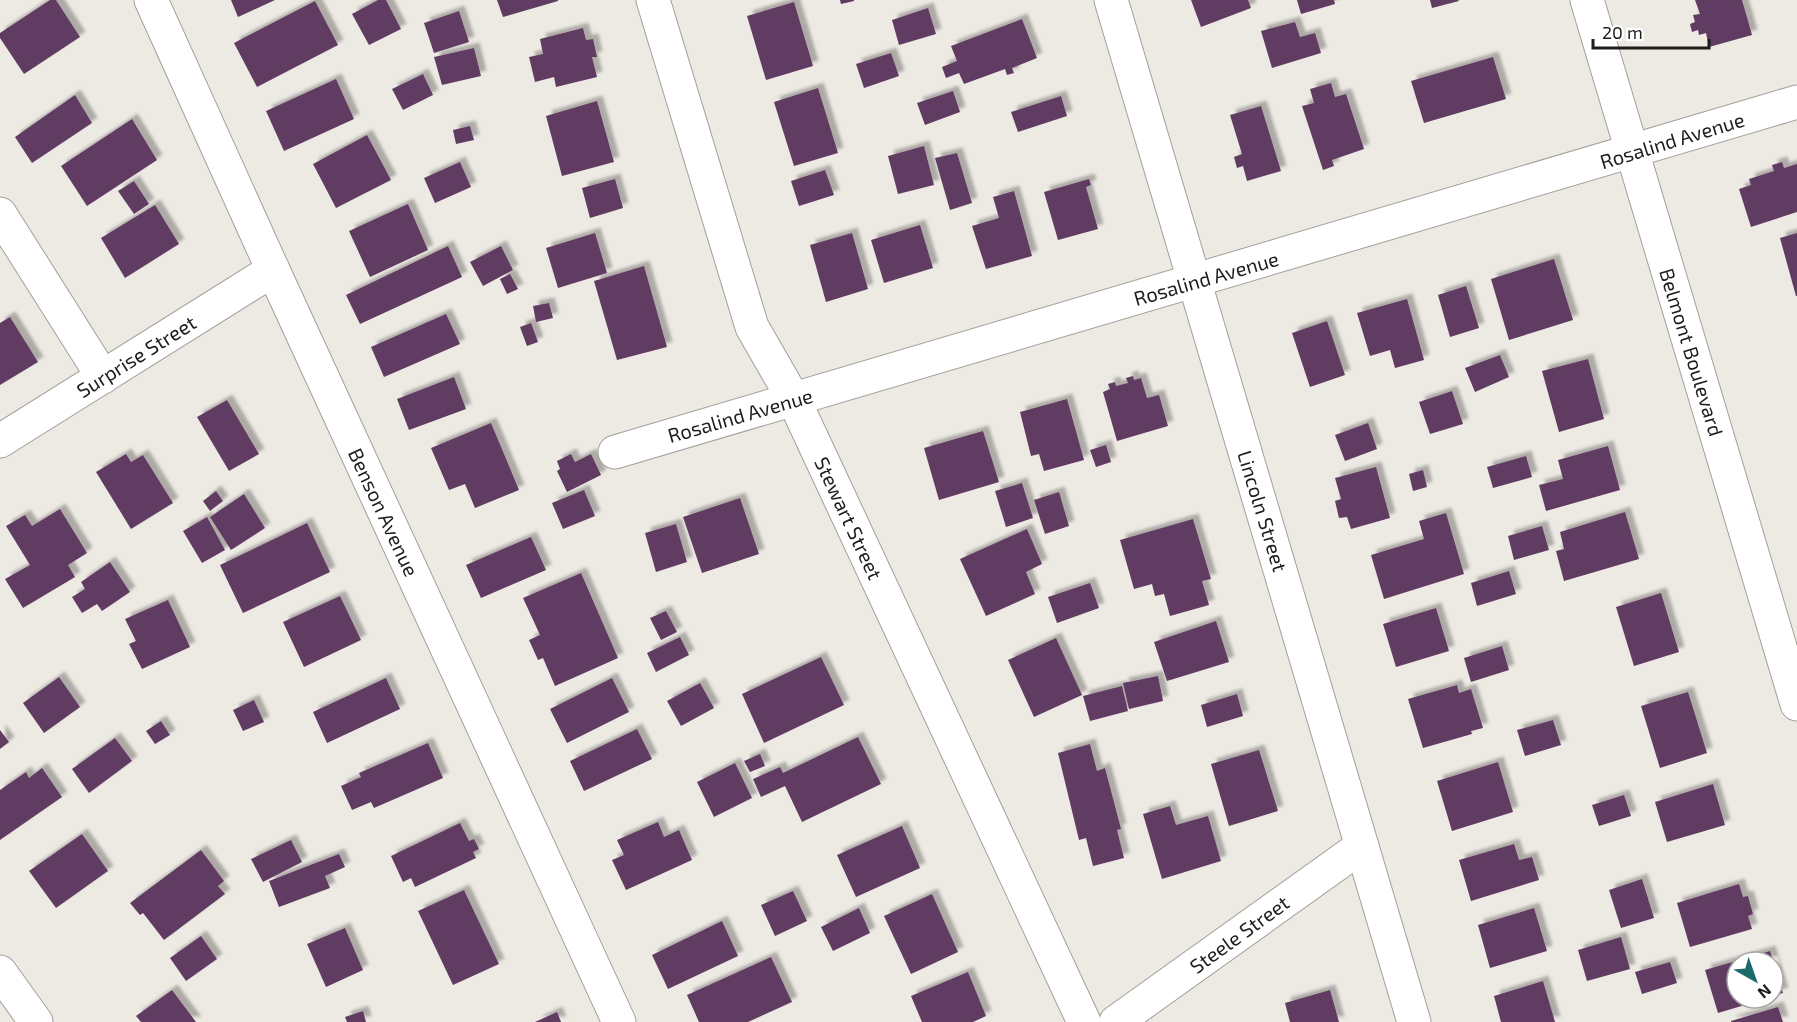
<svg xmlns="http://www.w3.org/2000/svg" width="1797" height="1022" font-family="'Exo 2',sans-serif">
<defs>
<filter id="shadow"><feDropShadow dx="5.5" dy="-5.5" stdDeviation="1.5" flood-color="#0004"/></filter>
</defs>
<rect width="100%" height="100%" fill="#ede9e3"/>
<!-- building -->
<g fill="#613a62" filter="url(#shadow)">
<polygon points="50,0 56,0 80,37 24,74 0,38 0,33"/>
<polygon points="231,0 275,0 238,17"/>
<polygon points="378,0 386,0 401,29 369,45 352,14"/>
<polygon points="497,0 558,0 558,1 503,17"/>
<polygon points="840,0 854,0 854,1 841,4"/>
<polygon points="1191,0 1248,0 1251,8 1201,27"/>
<polygon points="1297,0 1334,0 1335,4 1301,14"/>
<polygon points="1430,0 1458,0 1459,1 1432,8"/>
<polygon points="1695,0 1742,0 1752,35 1709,47 1706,33 1699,35 1698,30 1692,32 1690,24 1695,22 1693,15 1700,14"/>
<polygon points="315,1 338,45 257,87 234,43"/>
<polygon points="794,2 813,66 766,80 747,16"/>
<polygon points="928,8 936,34 899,45 892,20"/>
<polygon points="459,11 469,42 434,53 424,23"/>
<polygon points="1022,19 1037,58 1012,68 1014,73 1007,75 1005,69 964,84 959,73 946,78 942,67 957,61 951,46"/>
<polygon points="1295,22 1300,37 1315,33 1321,53 1272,68 1261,31"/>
<polygon points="583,28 586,40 593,39 597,57 592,57 597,77 556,87 554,77 535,82 529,57 543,54 540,39"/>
<polygon points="474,48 481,76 442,85 434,57"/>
<polygon points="891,53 899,76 864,88 856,64"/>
<polygon points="1493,57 1506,99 1424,123 1411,81"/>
<polygon points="423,74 433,95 403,110 392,89"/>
<polygon points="336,79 354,119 284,151 266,111"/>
<polygon points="1331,83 1335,97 1346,94 1364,149 1332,160 1334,166 1323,170 1302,106 1314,103 1310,89"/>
<polygon points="818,88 838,153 794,166 774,102"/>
<polygon points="953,91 960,112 925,125 917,103"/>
<polygon points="75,95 92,123 32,163 15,137"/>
<polygon points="1061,96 1067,116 1018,132 1011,112"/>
<polygon points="597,101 614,162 562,176 546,116"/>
<polygon points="1261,106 1281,171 1247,181 1243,166 1237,168 1234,157 1242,154 1230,115"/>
<polygon points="132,119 157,160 87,206 61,166"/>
<polygon points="470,126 474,140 456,144 453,130"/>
<polygon points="367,135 391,180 336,208 313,164"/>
<polygon points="924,146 934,185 898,194 888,156"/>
<polygon points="957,153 972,203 950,210 935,158"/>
<polygon points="460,162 471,187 435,203 424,178"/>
<polygon points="1782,162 1784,168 1797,164 1797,212 1751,227 1739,189 1751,185 1749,179 1774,171 1772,165"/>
<polygon points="825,170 834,195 799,206 791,181"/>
<polygon points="615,179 623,208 590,218 582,188"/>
<polygon points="1089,179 1091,185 1086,187 1098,229 1058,240 1044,192"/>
<polygon points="134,181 149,204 134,214 118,191"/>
<polygon points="1014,191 1032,256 986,269 972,226 999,218 993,197"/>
<polygon points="408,204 428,250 370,277 349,231"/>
<polygon points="155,205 179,244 125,278 101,238"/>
<polygon points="920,225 933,268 884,283 871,240"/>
<polygon points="595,233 607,273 558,288 546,248"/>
<polygon points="852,233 868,289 826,302 810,245"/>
<polygon points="1797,233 1797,296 1796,296 1780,238"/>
<polygon points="448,246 462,277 360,324 346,295"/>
<polygon points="501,246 513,270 483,286 470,262"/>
<polygon points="1554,259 1573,320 1509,340 1491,279"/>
<polygon points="644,266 667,347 617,360 594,281"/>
<polygon points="510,274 518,289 507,294 500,279"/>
<polygon points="1466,286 1479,328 1450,337 1438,295"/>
<polygon points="1407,299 1424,360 1395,368 1390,350 1370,356 1357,313"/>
<polygon points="549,303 553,318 536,322 533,306"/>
<polygon points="446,314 460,344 384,377 371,347"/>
<polygon points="10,317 38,362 0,385 0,323"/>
<polygon points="1327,321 1345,375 1310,387 1292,333"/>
<polygon points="531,323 538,342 527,346 520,327"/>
<polygon points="1500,355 1509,377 1475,392 1465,368"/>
<polygon points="1588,359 1604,419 1559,432 1542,371"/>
<polygon points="1133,376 1134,380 1141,378 1147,398 1159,395 1168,426 1117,441 1103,392 1110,389 1108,384 1115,382 1116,386 1128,383 1126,378"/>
<polygon points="454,377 466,409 409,430 397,399"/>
<polygon points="1452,391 1463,424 1430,434 1419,402"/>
<polygon points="1067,399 1084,460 1044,471 1039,454 1031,456 1020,412"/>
<polygon points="227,400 259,454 229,471 197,417"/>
<polygon points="491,423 519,490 475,508 465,484 449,490 431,448"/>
<polygon points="1368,423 1377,449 1345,461 1335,435"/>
<polygon points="983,431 999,482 939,500 924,448"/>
<polygon points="1106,445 1111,462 1096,467 1090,450"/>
<polygon points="1608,446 1620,490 1546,511 1539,485 1563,479 1558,460"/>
<polygon points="126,454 131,462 143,455 173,503 131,529 96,472"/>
<polygon points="571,454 575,462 591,454 601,475 567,492 557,471 560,469 557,461"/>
<polygon points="1526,456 1532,477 1493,488 1487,467"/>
<polygon points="1376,467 1390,518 1351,529 1347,517 1339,518 1335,501 1341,499 1335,478"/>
<polygon points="1423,470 1427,487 1413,491 1409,474"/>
<polygon points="1022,483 1033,518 1006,527 995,491"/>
<polygon points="584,490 595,516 563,529 552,503"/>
<polygon points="216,491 223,501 210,511 203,501"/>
<polygon points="1059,492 1069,526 1045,534 1034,500"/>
<polygon points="244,494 265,528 231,550 210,517"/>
<polygon points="740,498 759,554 702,573 683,517"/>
<polygon points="60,509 87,553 68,565 75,577 23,608 5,579 30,565 6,526 25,515 32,526"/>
<polygon points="1625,512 1639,559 1564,581 1556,551 1564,549 1560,532"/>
<polygon points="1446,513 1464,574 1384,599 1371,555 1424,539 1419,521"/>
<polygon points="207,517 225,550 202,563 183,531"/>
<polygon points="1193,519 1211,579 1202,581 1209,605 1170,616 1164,594 1155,596 1152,584 1134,589 1120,540"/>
<polygon points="307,523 330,572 243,613 220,565"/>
<polygon points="676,524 687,562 656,572 645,533"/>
<polygon points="1542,526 1549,550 1514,560 1508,536"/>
<polygon points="1027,529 1042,564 1026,572 1035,594 986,616 960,559"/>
<polygon points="531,537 546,570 481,598 466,565"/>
<polygon points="110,562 130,592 102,611 97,604 82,613 72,597 85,589 81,582"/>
<polygon points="1509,571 1516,594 1477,606 1471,583"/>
<polygon points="581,573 618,658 555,686 543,658 538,660 529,640 540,635 523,598"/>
<polygon points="1090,583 1099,608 1057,623 1048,597"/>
<polygon points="1661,593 1679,652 1634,666 1616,607"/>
<polygon points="340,596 361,640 304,667 283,622"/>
<polygon points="168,600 190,647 142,669 129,644 136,641 125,619"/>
<polygon points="1436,608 1449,651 1396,667 1383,624"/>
<polygon points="666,611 677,632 661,640 650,618"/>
<polygon points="1216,621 1229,662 1167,681 1154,642"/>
<polygon points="680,637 689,655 656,672 647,653"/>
<polygon points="1056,638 1082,695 1034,717 1008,660"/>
<polygon points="1502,646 1509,670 1471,682 1464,658"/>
<polygon points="821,657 844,705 764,743 742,694"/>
<polygon points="1158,676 1163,701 1129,709 1123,683"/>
<polygon points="59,677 80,707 44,733 23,703"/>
<polygon points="386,678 400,709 327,743 313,712"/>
<polygon points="612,678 629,712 567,743 550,709"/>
<polygon points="700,683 714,708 681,726 667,701"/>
<polygon points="1457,685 1459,693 1471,689 1483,728 1471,731 1472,734 1423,748 1408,699"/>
<polygon points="1122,686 1128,711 1090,721 1083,696"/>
<polygon points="1688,692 1707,753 1660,768 1641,706"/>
<polygon points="1237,694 1243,716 1207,727 1201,705"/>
<polygon points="254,700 264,722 243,731 233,710"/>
<polygon points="1553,720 1561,745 1525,756 1517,730"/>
<polygon points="161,721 170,735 155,744 146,731"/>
<polygon points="637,729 652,759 584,791 570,761"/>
<polygon points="0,730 9,742 0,749"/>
<polygon points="858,737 881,784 802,822 785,786 761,797 753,779 780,767 783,773"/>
<polygon points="115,738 132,761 89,793 72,769"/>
<polygon points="428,743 443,778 374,808 371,802 352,810 341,786 361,777 359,773"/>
<polygon points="1090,744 1097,771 1105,768 1121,829 1117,830 1124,858 1093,866 1086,838 1079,840 1058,753"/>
<polygon points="1259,750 1278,811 1229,826 1211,764"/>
<polygon points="760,754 765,766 750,772 744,761"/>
<polygon points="1498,762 1513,812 1452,831 1437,781"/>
<polygon points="735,763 752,798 714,817 697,782"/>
<polygon points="42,768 62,797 0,840 0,790 26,772 29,778"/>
<polygon points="1713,784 1725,825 1667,842 1655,802"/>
<polygon points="1624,795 1631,816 1599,826 1592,805"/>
<polygon points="1170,806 1176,825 1208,816 1221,861 1162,879 1143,814"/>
<polygon points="658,822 664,837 679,830 692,860 626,890 612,860 624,855 617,840"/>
<polygon points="460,823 469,841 474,839 479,849 473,852 476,858 415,887 411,878 403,882 391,856"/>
<polygon points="902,826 920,868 856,897 837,855"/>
<polygon points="82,834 108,871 56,908 29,871"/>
<polygon points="291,840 302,862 263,882 251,859"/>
<polygon points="1514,844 1519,860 1532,857 1539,880 1471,901 1459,860"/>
<polygon points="201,850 224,881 218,886 225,894 164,940 143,913 140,915 130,903"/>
<polygon points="339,854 345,867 325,876 330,888 279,907 269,881"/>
<polygon points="1642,879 1654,918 1621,928 1609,890"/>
<polygon points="1739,884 1743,897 1748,896 1753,914 1748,916 1752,929 1690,947 1677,903"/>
<polygon points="464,890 499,964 453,985 418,911"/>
<polygon points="793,891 807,921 775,936 761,905"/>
<polygon points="932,894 958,952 911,974 884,916"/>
<polygon points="859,908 870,933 833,951 821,927"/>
<polygon points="1534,908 1547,951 1490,968 1478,925"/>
<polygon points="722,921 738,956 668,989 652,955"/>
<polygon points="345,928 363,970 326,987 307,944"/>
<polygon points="201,936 217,959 186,981 170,958"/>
<polygon points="1621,937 1630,969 1587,981 1578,950"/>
<polygon points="1770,951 1783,993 1773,996 1773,962 1737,962 1737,998 1765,999 1718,1013 1705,970"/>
<polygon points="771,957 792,1002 748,1022 699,1022 687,995"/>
<polygon points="1670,962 1677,983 1642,994 1635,972"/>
<polygon points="968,972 986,1016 973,1022 922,1022 911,996"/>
<polygon points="1543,981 1555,1022 1501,1022 1494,996"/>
<polygon points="172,990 196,1022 141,1022 136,1016"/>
<polygon points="1330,990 1339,1022 1290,1022 1285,1003"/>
<polygon points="1778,1007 1783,1022 1731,1022 1731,1021"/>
<polygon points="363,1011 366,1022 347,1022 345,1017"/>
<polygon points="557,1012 561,1022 535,1022"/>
</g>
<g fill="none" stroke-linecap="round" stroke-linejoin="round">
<defs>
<g id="minor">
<polyline points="151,0 273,270 619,1022"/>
<polyline points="653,0 752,327 794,400 1084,1022"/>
<polyline points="1111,0 1414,1022"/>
<polyline points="1587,0 1797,704"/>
<polyline points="0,214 103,377"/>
<polyline points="0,441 273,270"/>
<polyline points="615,452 1797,102"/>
<polyline points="0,972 36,1022"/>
<polyline points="1116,1022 1362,846"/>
</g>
</defs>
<!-- minor casing -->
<use href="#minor" stroke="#a39f9a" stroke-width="35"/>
<!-- minor -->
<use href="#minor" stroke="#fff" stroke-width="33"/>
</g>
<g text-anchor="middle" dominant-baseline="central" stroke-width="6" stroke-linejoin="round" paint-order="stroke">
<!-- street labels -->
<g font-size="20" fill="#1e1d1b" stroke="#fff">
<text transform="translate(1672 140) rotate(-17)">Rosalind Avenue</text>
<text transform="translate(1206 278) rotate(-16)">Rosalind Avenue</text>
<text transform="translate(1692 352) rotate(73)">Belmont Boulevard</text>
<text transform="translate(136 356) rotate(-32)">Surprise Street</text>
<text transform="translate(740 415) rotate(-16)">Rosalind Avenue</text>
<text transform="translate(1263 511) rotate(73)">Lincoln Street</text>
<text transform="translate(384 512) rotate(65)">Benson Avenue</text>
<text transform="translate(849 518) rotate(65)">Stewart Street</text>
<text transform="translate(1239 934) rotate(-36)">Steele Street</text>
</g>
</g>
<!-- north arrow -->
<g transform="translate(1755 980) rotate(140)"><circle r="28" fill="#ffffff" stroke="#a5a5a4" stroke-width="1.5"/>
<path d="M0-4.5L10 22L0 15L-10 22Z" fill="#1c696b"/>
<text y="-9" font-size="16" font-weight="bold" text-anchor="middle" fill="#1e1d1b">N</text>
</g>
<!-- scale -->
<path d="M1593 39v9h116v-9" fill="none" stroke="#1e1d1b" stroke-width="3"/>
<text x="1602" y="39" font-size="18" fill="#1e1d1b" stroke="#ffffff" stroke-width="4.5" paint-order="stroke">20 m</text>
</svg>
